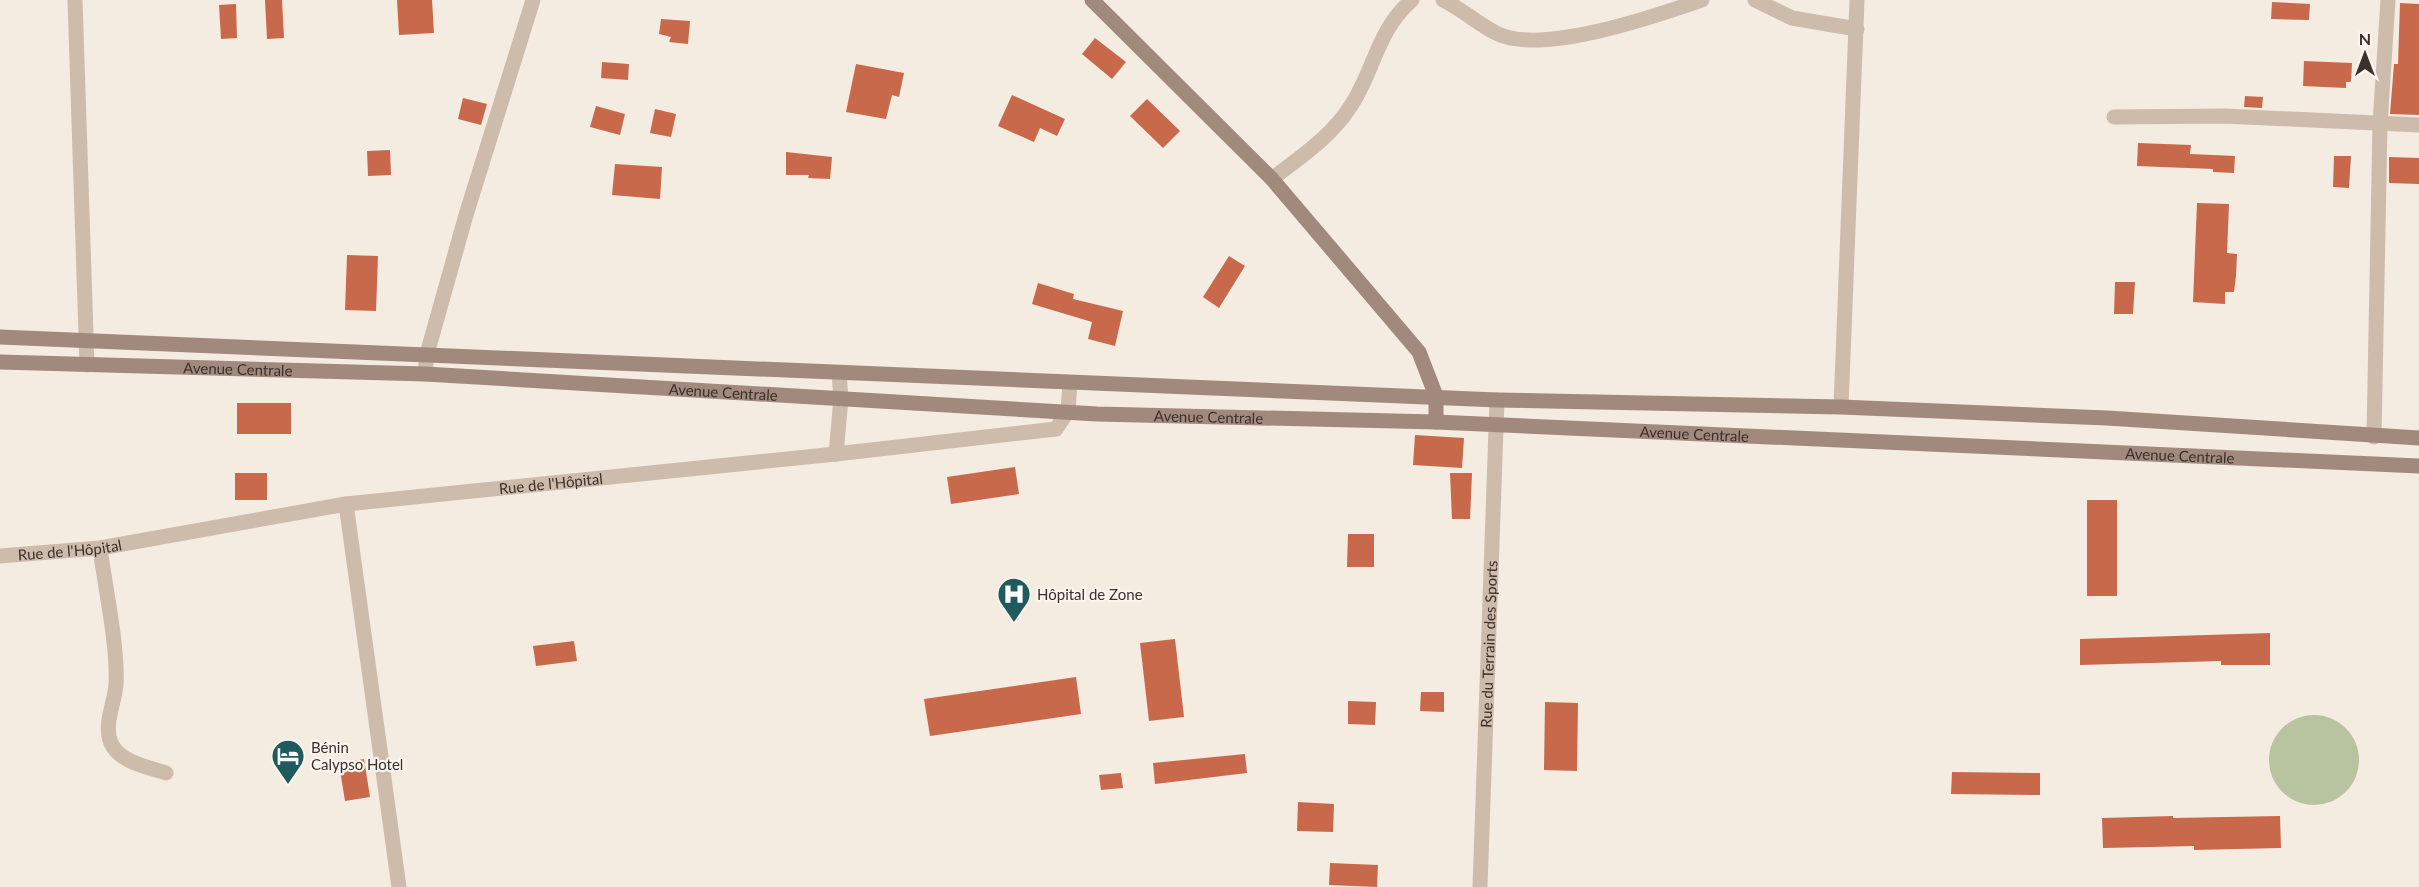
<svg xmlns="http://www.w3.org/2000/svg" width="2419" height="887" font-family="Lato,sans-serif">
<rect width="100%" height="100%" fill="#f4ebe1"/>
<!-- green -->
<circle fill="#b8c4a0" cx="2314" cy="760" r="45"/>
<!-- building -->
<g fill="#c8694b">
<polygon points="265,0 282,0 284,38 267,39"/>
<polygon points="397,0 432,0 434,33 399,35"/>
<polygon points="2272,2 2310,4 2309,20 2271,19"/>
<polygon points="2400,3 2419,4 2419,115 2390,114 2394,64 2398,64"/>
<polygon points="236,4 237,38 221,39 219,5"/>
<polygon points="661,19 690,21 688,44 669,42 671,37 659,34"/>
<polygon points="1095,38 1126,62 1112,79 1082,54"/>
<polygon points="2304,61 2352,63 2351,82 2346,82 2346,88 2303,86"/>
<polygon points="602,62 629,64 628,80 601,78"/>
<polygon points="856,64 904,73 899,97 892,95 886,119 846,112"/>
<polygon points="1012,95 1065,119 1057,136 1040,128 1034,142 998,126"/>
<polygon points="2245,96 2263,97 2262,108 2244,107"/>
<polygon points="463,98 487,104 481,125 458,119"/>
<polygon points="1147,99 1180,131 1163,148 1130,116"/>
<polygon points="596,106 625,114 620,135 590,127"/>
<polygon points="655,109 676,114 671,137 650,133"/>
<polygon points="2138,143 2191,145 2190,154 2235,156 2234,173 2213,172 2213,169 2137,166"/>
<polygon points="390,150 391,175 368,176 367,151"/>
<polygon points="786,152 832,157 830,179 808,178 809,175 786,175"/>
<polygon points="2334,156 2351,156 2349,188 2333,187"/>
<polygon points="2389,157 2419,158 2419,184 2389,183"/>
<polygon points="615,164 662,167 660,199 612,195"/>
<polygon points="2197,203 2229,204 2227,253 2237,254 2236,276 2234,292 2225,292 2225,304 2193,302"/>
<polygon points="347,255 378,256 376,311 345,310"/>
<polygon points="1229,256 1245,266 1219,308 1203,297"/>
<polygon points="2115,282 2135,282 2133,314 2114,314"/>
<polygon points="1038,283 1074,294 1073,299 1123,311 1115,346 1088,339 1092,322 1032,304"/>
<rect x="237" y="403" width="54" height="31"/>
<polygon points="1415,435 1464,438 1462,468 1413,465"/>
<polygon points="1015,467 1019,494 951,504 947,477"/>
<rect x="235" y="473" width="32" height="27"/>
<polygon points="1450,473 1472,473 1470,519 1452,519"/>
<rect x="2087" y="500" width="30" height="96"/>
<polygon points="1348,534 1374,534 1374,567 1347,567"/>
<polygon points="2270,633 2270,665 2221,665 2221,661 2080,665 2080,639"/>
<polygon points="1175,639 1184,717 1149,721 1140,643"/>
<polygon points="574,641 577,661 536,666 533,646"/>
<polygon points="1076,677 1081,714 930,736 924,699"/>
<polygon points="1421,692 1444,692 1444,712 1420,711"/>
<polygon points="1348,701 1376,702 1375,725 1348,724"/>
<polygon points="1545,702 1578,703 1577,771 1544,770"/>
<polygon points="1245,754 1247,773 1155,784 1153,763"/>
<polygon points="364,759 370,797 345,801 339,764"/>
<polygon points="1952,772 2040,773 2040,795 1951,794"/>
<polygon points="1121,773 1123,788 1101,790 1099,775"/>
<polygon points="1298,802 1334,804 1333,832 1297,831"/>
<polygon points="2173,816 2173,818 2280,816 2281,848 2194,850 2194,846 2103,848 2102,818"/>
<polygon points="1330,863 1378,865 1377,887 1329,885"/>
</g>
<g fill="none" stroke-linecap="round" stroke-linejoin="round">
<!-- street -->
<g stroke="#cdbbac" stroke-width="15">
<polyline points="75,0 87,365"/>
<path d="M 1443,0 C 1462,9 1479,25 1498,34 C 1543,55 1656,16 1702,0"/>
<polyline points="1755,0 1792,18 1857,29"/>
<polyline points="2114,117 2224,116 2419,125"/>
<path d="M 1272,179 C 1300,157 1331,137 1350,107 C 1375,70 1376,31 1412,0"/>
<polyline points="425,374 427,354 466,215 533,0"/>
<polyline points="1841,407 1857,0"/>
<polyline points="2374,437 2380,124 2388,0"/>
<polyline points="836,454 841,399 839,373"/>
<polyline points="346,504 399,887"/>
<path d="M 100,548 C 105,587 118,646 116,684 C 115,703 103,724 111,743 C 119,762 148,767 166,773"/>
<path id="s1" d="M 0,556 L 100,548 L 346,504 L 836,454 L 1056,429 L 1068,411 L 1070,383"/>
<path id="s2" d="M 1480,887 L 1497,400"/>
</g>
<!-- secondary -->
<g stroke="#a18a7d" stroke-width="15">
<polyline points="1092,0 1272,179 1419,352 1436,396 1436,422"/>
<polyline points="0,337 1497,400 1841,407 2107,418 2419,438"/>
<path id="s3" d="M 0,362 L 425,374 L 1097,414 L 1436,422 L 2419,466"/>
</g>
</g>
<!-- icons -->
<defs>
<symbol id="hospital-pin" viewBox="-11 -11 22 30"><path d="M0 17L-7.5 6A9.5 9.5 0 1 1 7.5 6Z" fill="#1f5a5e" stroke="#fbf5ee"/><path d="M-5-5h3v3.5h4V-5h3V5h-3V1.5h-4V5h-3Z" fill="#fff"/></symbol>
<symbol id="hotel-pin" viewBox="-11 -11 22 30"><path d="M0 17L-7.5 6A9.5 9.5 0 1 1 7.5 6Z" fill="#1f5a5e" stroke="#fbf5ee"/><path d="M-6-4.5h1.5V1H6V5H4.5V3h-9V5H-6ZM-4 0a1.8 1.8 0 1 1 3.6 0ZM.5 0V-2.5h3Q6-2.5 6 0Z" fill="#fff"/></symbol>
</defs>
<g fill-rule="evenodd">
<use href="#hospital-pin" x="995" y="575" width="38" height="52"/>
<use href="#hotel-pin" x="269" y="737" width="38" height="52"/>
</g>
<g text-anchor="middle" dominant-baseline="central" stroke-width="4.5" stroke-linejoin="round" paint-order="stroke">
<!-- street labels -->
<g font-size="15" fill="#3b302b" stroke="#fbf5ee">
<text stroke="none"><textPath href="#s3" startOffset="238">Avenue Centrale</textPath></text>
<text stroke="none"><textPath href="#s3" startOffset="724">Avenue Centrale</textPath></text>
<text stroke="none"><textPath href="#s3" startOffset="1210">Avenue Centrale</textPath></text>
<text stroke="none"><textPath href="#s3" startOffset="1696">Avenue Centrale</textPath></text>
<text stroke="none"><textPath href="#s3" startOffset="2182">Avenue Centrale</textPath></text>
<text stroke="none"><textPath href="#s1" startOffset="556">Rue de l'Hôpital</textPath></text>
<text stroke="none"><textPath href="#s1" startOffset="70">Rue de l'Hôpital</textPath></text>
<text stroke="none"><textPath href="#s2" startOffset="243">Rue du Terrain des Sports</textPath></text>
</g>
<!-- poi labels -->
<g font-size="15" fill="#3b302b" stroke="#fbf5ee" text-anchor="start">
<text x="1037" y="594">Hôpital de Zone</text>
<text x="311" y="747">Bénin<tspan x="311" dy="17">Calypso Hotel</tspan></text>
</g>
</g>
<!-- north arrow -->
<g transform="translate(2365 54)" stroke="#fbf5ee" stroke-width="4.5" paint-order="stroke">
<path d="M0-4.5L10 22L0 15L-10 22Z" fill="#3b302b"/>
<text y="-9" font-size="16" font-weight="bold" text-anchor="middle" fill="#3b302b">N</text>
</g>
</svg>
